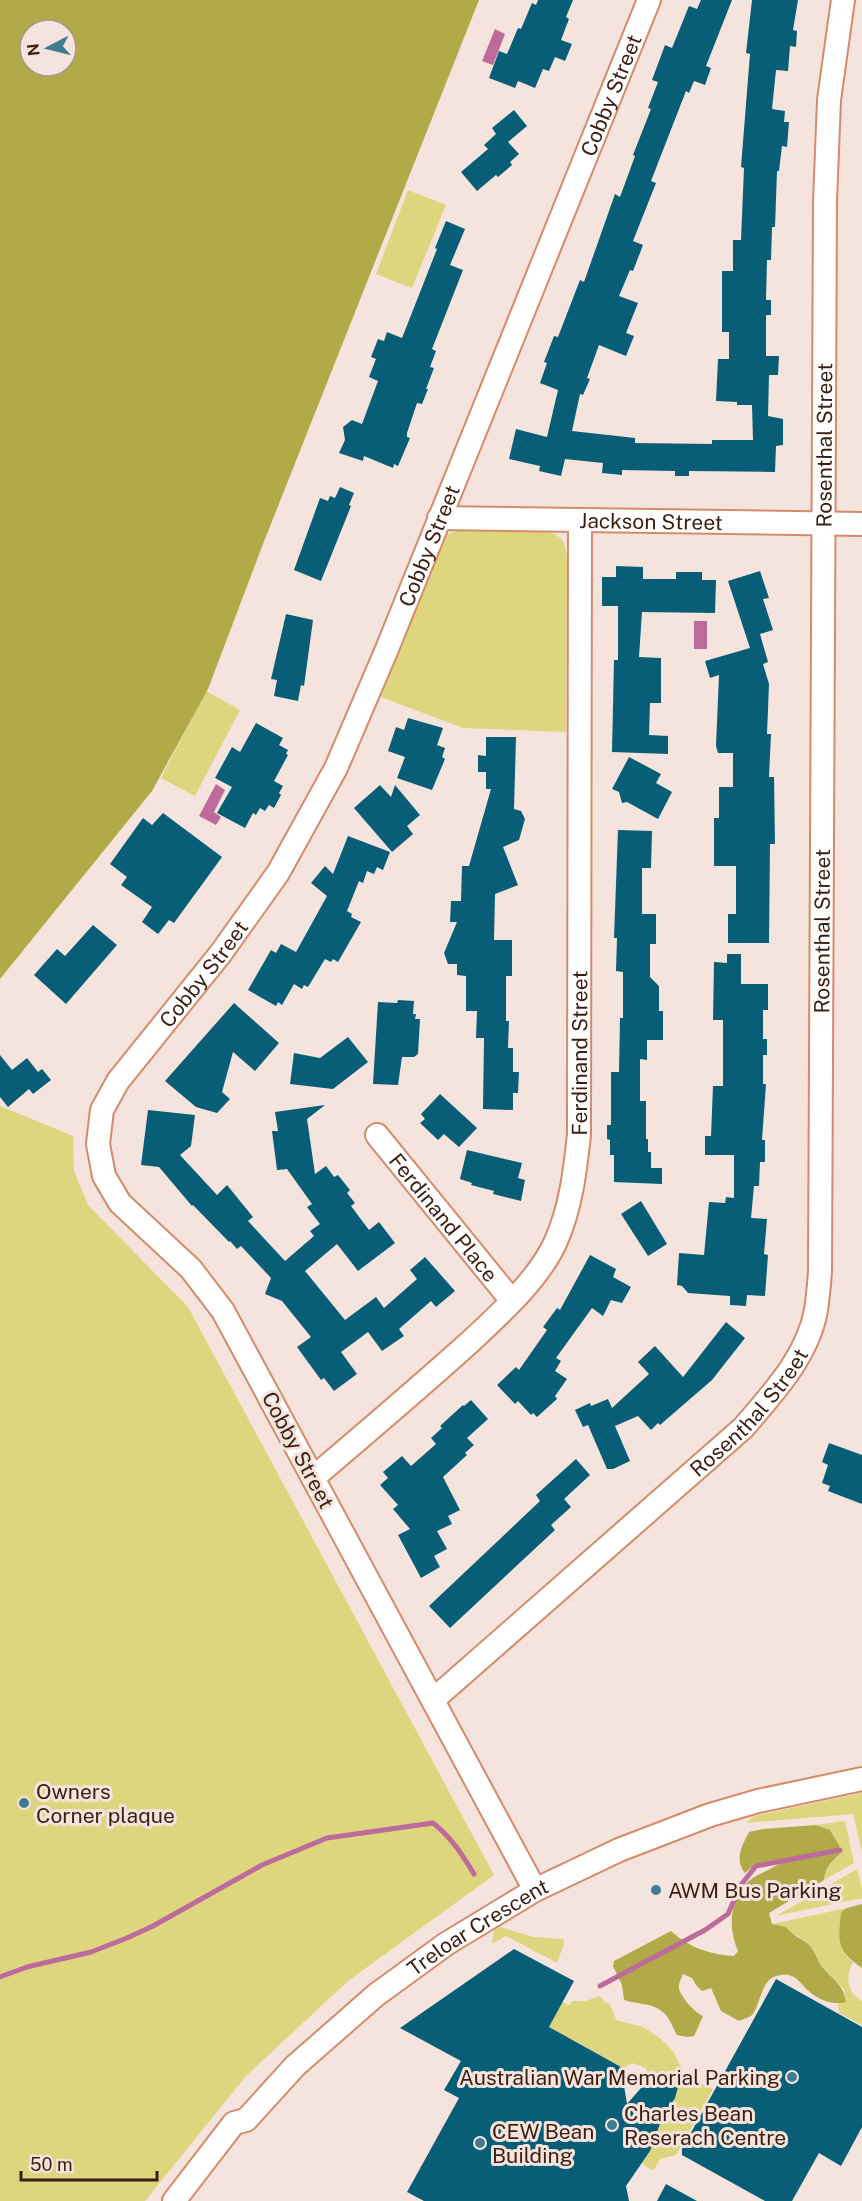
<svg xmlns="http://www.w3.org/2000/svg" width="862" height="2201" font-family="'Public Sans',sans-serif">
<rect width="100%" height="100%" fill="#f5e4dd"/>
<!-- green -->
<g fill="#ddd67e">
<polygon points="408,190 446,205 412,288 376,274"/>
<path d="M 459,530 L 548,532 C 565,536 566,546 567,561 L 566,732 L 463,728 L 381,697 L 442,539 L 447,534 Z"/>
<polygon points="206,691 240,710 195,796 161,778"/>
<polygon points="0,1106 73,1136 74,1171 88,1205 188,1307 494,1875 348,1981 246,2076 145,2201 0,2201"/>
<polygon points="862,1793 862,1853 853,1814 746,1823 752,1817 759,1815"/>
<path d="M 845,1821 L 854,1863 L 824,1880 C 825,1868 833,1862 841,1853 L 839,1845 L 830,1830 L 816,1825 Z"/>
<polygon points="857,1869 862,1888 862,1898 776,1916"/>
<path d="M 847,1908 L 841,1912 C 839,1932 836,1949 853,1962 C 845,1976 847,1993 862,2001 L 862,2025 L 839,2013 L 838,2005 L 846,2001 L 844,1989 L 820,1964 L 812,1948 L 798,1936 L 790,1933 L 786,1927 L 772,1924 Z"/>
<polygon points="500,1927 533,1937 563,1939 564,1944 557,1963 506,1936 492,1944 494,1930"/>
<polygon points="600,1996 604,2002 610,2004 616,2020 643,2027 661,2039 673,2051 686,2077 713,2089 676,2155 660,2159 654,2170 650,2169 642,2163 650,2151 661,2121 646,2068 632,2063 623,2068 549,2027 562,2002 569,2005 572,2001 586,2001"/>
</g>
<!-- forest -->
<g fill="#b2aa48" fill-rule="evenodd">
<path d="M 0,0 L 479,0 L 263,544 L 208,689 L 152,791 L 0,979 ZM 30,30 L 66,30 L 66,66 L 30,66 Z"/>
<path d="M 816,1825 L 830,1830 L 839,1845 L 841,1853 C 832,1861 825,1868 824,1880 L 769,1913 L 772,1924 L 786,1927 C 792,1936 804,1939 811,1947 C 815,1952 817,1959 820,1964 C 831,1979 843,1982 846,2002 C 835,2006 820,2000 811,1993 C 798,1983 797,1971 776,1976 C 761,1980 761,2004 752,2015 C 749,2018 743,2019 739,2021 L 721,2011 L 711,1988 L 702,1991 L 696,1985 L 692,1978 L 683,1974 C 681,1979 678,1984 679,1989 C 682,1998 694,2012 703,2016 L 694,2036 L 687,2037 L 677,2035 C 673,2028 670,2019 665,2014 C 654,2002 638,2005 624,2000 L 622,1985 L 613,1966 L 614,1961 L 671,1931 C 688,1947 711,1955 734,1956 L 738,1951 C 729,1930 729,1906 743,1887 C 751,1876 768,1871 779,1864 L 774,1860 L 756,1864 L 745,1873 C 734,1860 742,1845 749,1832 L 763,1829 Z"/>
<path d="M 862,1904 L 862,1968 C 836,1950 838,1941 841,1912 L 847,1908 Z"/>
</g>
<!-- water -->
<g fill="#bd6b9b">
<polygon points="495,29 505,34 493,65 482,61"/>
<rect x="694" y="621" width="13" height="28"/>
<polygon points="216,784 225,790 214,812 221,817 216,825 199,816"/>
</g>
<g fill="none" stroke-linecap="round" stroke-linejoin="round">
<!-- stream -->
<g stroke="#bd6b9b" stroke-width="5">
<path d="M 0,1977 L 27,1967 L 91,1952 L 127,1938 L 153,1926 L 262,1865 L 327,1838 L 433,1823 C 451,1837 462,1854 474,1874"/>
<polyline points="600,1986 705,1930 728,1914 740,1886 756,1866 840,1850"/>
</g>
</g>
<!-- building -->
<g fill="#085e76">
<polygon points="538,0 573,0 566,17 569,19 561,40 572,44 565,61 555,57 549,71 543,69 535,88 518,81 515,88 489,78 499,51 507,54 518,28 521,29 532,3 536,5"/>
<polygon points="701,0 732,0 706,66 711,68 705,85 694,81 689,93 686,91 651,181 656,183 633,241 643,245 633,271 630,270 619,296 638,303 626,333 634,336 626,356 599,345 587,378 590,379 583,395 580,394 572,431 635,438 635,443 712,444 712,440 753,440 752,405 737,405 737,402 716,401 718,359 729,359 729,332 722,332 722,271 733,271 733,240 741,240 744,168 741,167 750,54 746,53 752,0 798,0 793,30 797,31 796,47 790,46 788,71 776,70 772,109 785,111 784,122 789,122 787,147 782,146 779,171 777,171 775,227 772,227 771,260 767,260 766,300 771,300 771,315 766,315 766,356 779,356 778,375 769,375 768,416 783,419 783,445 776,446 775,472 689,471 689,476 675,476 675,471 622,470 622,475 602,473 603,463 565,459 561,476 539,471 540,466 509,459 516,429 547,437 558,390 540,383 547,363 544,362 554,336 558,337 580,280 584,282 615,194 620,197 635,156 633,155 651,109 648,108 658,82 652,80 665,45 672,48 689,6 697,9"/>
<polygon points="514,110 527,126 508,142 519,154 510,162 512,165 498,177 496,175 477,191 461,172 488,149 484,145 496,134 492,128"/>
<polygon points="446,221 465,229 450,265 463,270 432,349 436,351 430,367 434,368 426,389 428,389 422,404 417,403 407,433 407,437 410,438 398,466 394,464 393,468 364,456 363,461 339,453 345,440 343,427 352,420 362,424 378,381 369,377 376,359 371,357 378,339 384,341 387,332 402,338 437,249 435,248"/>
<polygon points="340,487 354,493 349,505 351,506 321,581 294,570 320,498 328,501 330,496 335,498"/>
<polygon points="616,566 643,567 643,579 676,579 676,572 702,572 702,580 716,580 715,613 642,612 639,657 661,658 661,703 650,703 649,735 668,736 668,754 612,752 614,660 618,660 618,606 602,606 602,577 616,577"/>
<polygon points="760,571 769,598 763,599 773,630 760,634 768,662 763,664 769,684 767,734 771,734 769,777 774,777 775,844 770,844 769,943 728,943 728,914 736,914 736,866 714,866 714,818 719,818 719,787 733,787 733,753 718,753 716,746 719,675 710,678 705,661 750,648 728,581"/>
<polygon points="286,614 313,620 304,686 301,685 298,701 274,696 277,680 271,679"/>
<polygon points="408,718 443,728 437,745 445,748 442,757 445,759 432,790 397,778 405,757 388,751 396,727 404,730"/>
<polygon points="256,723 283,738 279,745 288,750 286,754 288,755 274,781 283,786 279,793 281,795 274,808 269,805 265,811 260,808 256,815 253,813 245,828 217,813 232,787 215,778 232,747 240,752"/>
<polygon points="486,737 516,737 514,809 521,811 525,819 519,840 503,847 518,885 495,894 494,940 512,940 512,976 506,976 506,1021 509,1021 508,1048 513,1048 513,1072 519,1072 518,1093 513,1093 513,1110 483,1109 484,1038 476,1038 477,1011 466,1011 466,976 457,975 457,964 448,964 444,953 457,922 450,922 451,901 461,901 462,866 469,866 491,789 486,789 486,772 478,772 478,755 486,756"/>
<polygon points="629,757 661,774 656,783 672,792 658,819 627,802 622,803 619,792 612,789"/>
<polygon points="380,785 391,797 395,785 420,815 407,826 413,834 392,852 354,808"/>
<polygon points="163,813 222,857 174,923 169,920 158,934 142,922 152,907 121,885 127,877 110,864 143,818 152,825"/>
<polygon points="618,830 652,831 651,868 642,868 642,914 656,914 656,944 650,944 650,977 659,986 659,1011 663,1011 663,1040 647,1040 647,1060 640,1059 640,1101 646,1101 646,1139 648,1139 648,1152 651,1152 651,1168 662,1168 662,1184 614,1182 614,1155 610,1155 610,1140 607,1139 607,1125 611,1125 611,1072 619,1072 620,1018 623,1018 623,972 616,971 617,938 614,938"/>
<polygon points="348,836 390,852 383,870 377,867 374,874 367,871 363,883 359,881 347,911 352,914 351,917 361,922 338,962 333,959 331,962 325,959 308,987 304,985 302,989 294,984 282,1005 278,1002 276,1006 248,990 271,950 276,953 281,944 296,952 327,896 311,883 325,866 333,874"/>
<polygon points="93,925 117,945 66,1004 34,975 57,949 65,956"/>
<polygon points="727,954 741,954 741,984 768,984 768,1010 763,1010 763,1039 767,1039 767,1055 763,1055 763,1084 766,1084 762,1140 765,1140 765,1162 760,1162 759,1186 754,1186 751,1218 767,1219 764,1254 768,1255 765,1296 747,1295 746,1306 730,1305 730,1296 688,1293 682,1286 677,1285 679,1253 704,1255 709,1202 725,1203 726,1197 734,1198 734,1155 705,1155 705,1136 711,1136 713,1086 723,1086 723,1020 713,1020 714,962 727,963"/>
<polygon points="398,1000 414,1001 413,1014 416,1014 415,1019 420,1019 418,1054 414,1057 402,1057 398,1085 373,1084 378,1002 397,1003"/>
<polygon points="234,1003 279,1043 255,1071 233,1052 222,1092 230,1099 217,1113 196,1107 165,1081"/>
<polygon points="348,1037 368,1062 333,1089 290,1084 294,1053 320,1058"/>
<polygon points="0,1055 12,1070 27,1058 38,1072 42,1069 51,1080 33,1094 29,1089 8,1107 0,1097"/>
<polygon points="440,1094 477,1128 459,1147 444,1134 438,1140 420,1123 425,1119 421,1114"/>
<polygon points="325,1105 307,1119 315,1174 326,1166 334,1177 338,1175 350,1190 347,1193 355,1203 351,1206 369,1230 379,1222 395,1243 358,1271 337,1244 305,1271 345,1320 376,1297 384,1308 417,1279 410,1270 425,1257 455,1291 436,1307 431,1301 399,1329 404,1336 382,1351 368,1332 341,1352 357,1374 334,1391 324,1378 321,1380 297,1347 311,1337 282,1301 265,1294 271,1278 241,1246 237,1249 230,1241 229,1242 193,1205 192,1206 159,1167 141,1165 148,1110 195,1115 191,1146 180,1155 217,1195 227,1185 253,1217 248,1221 285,1261 314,1236 310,1231 320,1224 307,1207 312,1204 287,1169 277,1170 272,1131 278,1131 275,1112"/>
<polygon points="467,1150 522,1163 518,1178 525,1180 521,1201 493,1194 494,1191 471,1185 472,1183 460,1179"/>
<polygon points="641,1201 667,1244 648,1256 621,1214"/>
<polygon points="590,1255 616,1269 613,1277 631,1287 622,1303 611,1300 603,1316 592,1308 556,1358 561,1361 555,1371 567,1379 555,1396 557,1399 537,1417 533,1413 531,1415 518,1401 515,1404 497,1385 516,1367 519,1370 547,1330 543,1327 557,1308 560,1310"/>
<polygon points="726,1322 745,1338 712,1380 660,1425 658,1423 651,1430 638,1416 615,1426 630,1461 613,1469 607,1469 588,1425 583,1427 575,1410 590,1403 591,1406 608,1399 612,1408 649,1374 638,1362 655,1346 683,1377"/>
<polygon points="471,1400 488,1419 467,1438 474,1445 465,1453 467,1455 443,1477 460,1510 448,1516 452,1524 437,1531 447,1549 434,1556 440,1567 421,1578 398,1535 410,1529 393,1509 398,1505 380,1485 388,1478 383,1472 402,1456 411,1466 436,1444 431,1438 442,1428 440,1426 463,1405 464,1406"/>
<polygon points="829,1443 862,1455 862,1504 828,1491 830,1486 822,1483 828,1465 822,1462"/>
<polygon points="576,1459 590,1475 564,1499 571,1507 551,1525 555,1530 450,1628 429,1606 540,1501 536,1495"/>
<polygon points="514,1949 574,1981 549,2027 621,2067 627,2104 648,2080 652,2085 678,2087 675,2098 661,2121 650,2151 626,2186 629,2201 424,2201 407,2192 459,2098 444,2090 461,2061 400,2028"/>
<polygon points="776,1979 862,2027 862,2127 841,2166 819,2153 792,2201 765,2201 682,2155 682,2149"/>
<polygon points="666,2184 697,2201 657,2201"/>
</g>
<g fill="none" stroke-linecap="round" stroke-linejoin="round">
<defs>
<g id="minor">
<path id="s1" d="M 439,518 L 862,524"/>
<path id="s2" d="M 377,1135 L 512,1301"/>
<path id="s3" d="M 313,1478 C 366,1433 419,1388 471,1341 C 500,1314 540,1278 556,1241 C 571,1207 575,1171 579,1135 L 580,520"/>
<path id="s4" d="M 433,1700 L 743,1428 C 773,1393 808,1356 816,1310 C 818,1297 819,1285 820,1272 L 825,202 L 829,100 L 843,0"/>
<path id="s5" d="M 535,1890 L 223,1311 L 191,1269 L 120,1203 L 104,1176 L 98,1144 L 102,1110 L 118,1081 L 221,953 L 278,873 L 336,768 L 387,649 L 649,0"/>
<path id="s6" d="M 174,2201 L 234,2123 L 246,2120 L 295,2066 L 376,1995 L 446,1944 L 535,1890 L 619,1850 L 710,1815 L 758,1801 L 862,1779"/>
</g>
</defs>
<!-- minor casing -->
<use href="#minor" stroke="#d58b6a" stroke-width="26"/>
<!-- minor -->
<use href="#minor" stroke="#fff" stroke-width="22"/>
</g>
<!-- markers -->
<g fill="#3f7c92" stroke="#f5e4dd" stroke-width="2">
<circle cx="24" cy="1803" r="6"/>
<circle cx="656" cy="1890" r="6"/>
<circle cx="792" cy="2077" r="6"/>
<circle cx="612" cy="2125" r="6"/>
<circle cx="480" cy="2143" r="6"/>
</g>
<g text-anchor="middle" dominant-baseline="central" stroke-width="6" stroke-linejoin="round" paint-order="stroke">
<!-- street labels -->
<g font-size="21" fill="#3c1e11" stroke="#f5e4dd">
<text stroke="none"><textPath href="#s5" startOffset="2048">Cobby Street</textPath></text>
<text stroke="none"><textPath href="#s4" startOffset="1418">Rosenthal Street</textPath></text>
<text stroke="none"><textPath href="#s1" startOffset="212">Jackson Street</textPath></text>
<text stroke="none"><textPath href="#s5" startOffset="1562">Cobby Street</textPath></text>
<text stroke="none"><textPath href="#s4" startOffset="932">Rosenthal Street</textPath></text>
<text stroke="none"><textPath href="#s5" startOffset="1076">Cobby Street</textPath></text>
<text stroke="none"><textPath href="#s3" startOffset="532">Ferdinand Street</textPath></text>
<text stroke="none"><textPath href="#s2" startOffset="106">Ferdinand Place</textPath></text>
<text stroke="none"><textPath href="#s4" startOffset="428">Rosenthal Street</textPath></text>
<text transform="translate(298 1450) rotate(62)">Cobby Street</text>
<text stroke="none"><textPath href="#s6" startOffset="414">Treloar Crescent</textPath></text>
</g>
<!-- poi labels -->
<g font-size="21" fill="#3c1e11" stroke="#f5e4dd" text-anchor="start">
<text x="36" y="1791">Owners<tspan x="36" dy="24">Corner plaque</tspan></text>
<text x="668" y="1890">AWM Bus Parking</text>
<text x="780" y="2077" text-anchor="end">Australian War Memorial Parking</text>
<text x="624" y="2113">Charles Bean<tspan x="624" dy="24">Reserach Centre</tspan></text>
<text x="492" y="2131">CEW Bean<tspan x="492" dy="24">Building</tspan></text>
</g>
</g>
<!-- north arrow -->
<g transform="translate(48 48) rotate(263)"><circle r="28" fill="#f5e4dd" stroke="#ab958b" stroke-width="1.5"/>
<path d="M0-4.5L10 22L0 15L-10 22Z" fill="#3f7c92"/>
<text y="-9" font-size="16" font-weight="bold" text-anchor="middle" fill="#3c1e11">N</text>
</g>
<!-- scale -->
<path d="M21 2171v9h136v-9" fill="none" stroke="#3c1e11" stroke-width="3"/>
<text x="30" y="2171" font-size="18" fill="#3c1e11" stroke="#f5e4dd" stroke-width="4.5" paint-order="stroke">50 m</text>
</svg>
